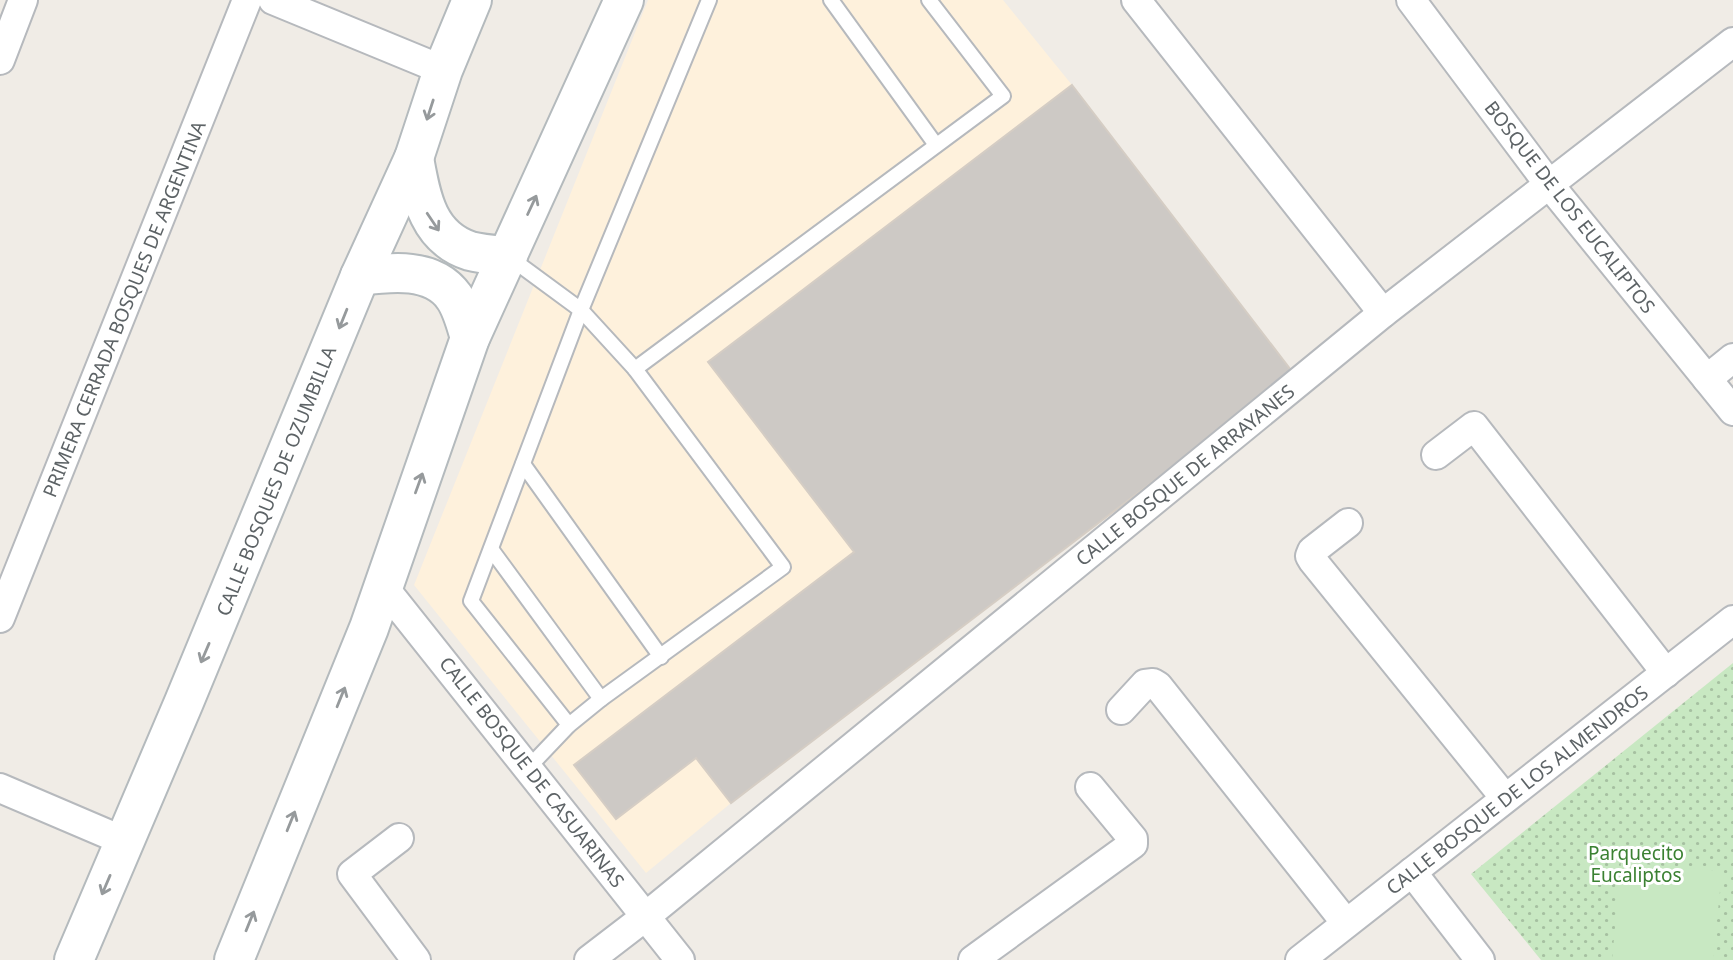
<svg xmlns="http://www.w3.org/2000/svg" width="1733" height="960" font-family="'Noto Sans',sans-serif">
<defs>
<pattern id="green-dots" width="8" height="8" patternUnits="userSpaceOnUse" patternTransform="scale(1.75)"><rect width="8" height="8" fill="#c8e8c2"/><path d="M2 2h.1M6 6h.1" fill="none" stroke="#a6c0a1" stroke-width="1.8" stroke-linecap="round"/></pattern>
</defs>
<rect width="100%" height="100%" fill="#f0ece6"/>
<!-- commercial -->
<polygon fill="#fef1dc" points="648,0 1003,0 1072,85 1294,374 731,803 646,873 414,585"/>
<!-- green -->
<polygon fill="url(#green-dots)" points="1733,663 1733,960 1541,960 1471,874"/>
<!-- pitch -->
<polygon fill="#c8e8c2" points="1621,862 1722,871 1713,960 1612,960"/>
<!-- building -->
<polygon fill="#cdc9c5" stroke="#d5cdc4" stroke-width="2" points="1072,85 1294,374 731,803 696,758 616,819 574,765 854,552 708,362"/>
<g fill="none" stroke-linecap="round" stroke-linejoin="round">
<defs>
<g id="service">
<polyline points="831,0 936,145"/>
<polyline points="509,257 581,310 635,369 1003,96 929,0"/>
<polyline points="523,464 661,657"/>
<polyline points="491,549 601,699"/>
<polyline points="569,725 471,601 581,310 709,0"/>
<polyline points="529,767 569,725 601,699 783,567 635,369"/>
</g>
<g id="minor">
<polyline points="273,0 443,70"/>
<polyline points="1136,0 1383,313"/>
<polyline points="1411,0 1548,183 1733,411"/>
<polyline points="0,60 23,0"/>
<polyline points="1707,379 1733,358"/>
<polyline points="1436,455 1474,426 1666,673"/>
<polyline points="1348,523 1312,551 1310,556 1313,561 1505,798"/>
<polyline points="382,585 680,960"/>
<polyline points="0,618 247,0"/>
<polyline points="1121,710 1145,684 1153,683 1158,686 1346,923"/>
<polyline points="0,788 124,841"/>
<polyline points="399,838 352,874 416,960"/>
<polyline points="1412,872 1480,960"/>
<polyline points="589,960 645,917 1383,313 1733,42"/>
<polyline points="973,960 1133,844 1133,839 1090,787"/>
<polyline points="1300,960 1733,620"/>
</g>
<g id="secondary">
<path d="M 414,158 C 421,196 427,237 470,251 C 481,254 496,255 508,256"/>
<path d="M 360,276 C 391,272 433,267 454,297 C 462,308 466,325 470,338"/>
<polyline points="74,960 184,702 360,276 414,158 443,70 472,0"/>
<polyline points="234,960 369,628 470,338 624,0"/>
</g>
</defs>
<!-- service casing -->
<use href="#service" stroke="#b6b9bd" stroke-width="18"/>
<!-- minor casing -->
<use href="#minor" stroke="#b6b9bd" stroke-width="32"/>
<!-- secondary casing -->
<use href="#secondary" stroke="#b4babd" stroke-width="42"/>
<!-- service -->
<use href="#service" stroke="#fff" stroke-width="14"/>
<!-- minor -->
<use href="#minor" stroke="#fff" stroke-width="28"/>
<!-- secondary -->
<use href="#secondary" stroke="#fff" stroke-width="38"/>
</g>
<!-- one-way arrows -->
<defs><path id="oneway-shaft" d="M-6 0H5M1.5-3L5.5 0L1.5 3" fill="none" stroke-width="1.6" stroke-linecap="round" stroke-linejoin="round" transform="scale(1.75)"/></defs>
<g stroke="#969a9c">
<use href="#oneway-shaft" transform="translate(430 110) rotate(108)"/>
<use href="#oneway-shaft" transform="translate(532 205) rotate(-65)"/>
<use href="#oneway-shaft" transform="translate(433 222) rotate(56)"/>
<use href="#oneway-shaft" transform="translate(343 319) rotate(112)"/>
<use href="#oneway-shaft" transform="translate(419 483) rotate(-70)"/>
<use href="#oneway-shaft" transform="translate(205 653) rotate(113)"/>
<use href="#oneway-shaft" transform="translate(341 697) rotate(-68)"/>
<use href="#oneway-shaft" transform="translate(291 821) rotate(-68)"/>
<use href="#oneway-shaft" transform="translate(106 885) rotate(113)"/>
<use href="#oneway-shaft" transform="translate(250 921) rotate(-68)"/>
</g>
<g text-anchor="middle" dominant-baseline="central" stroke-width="6" stroke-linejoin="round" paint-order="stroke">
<!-- street labels -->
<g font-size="19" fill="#5d6366" stroke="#fff">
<text transform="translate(1570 207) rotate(52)">BOSQUE DE LOS EUCALIPTOS</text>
<text transform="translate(124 309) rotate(-68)">PRIMERA CERRADA BOSQUES DE ARGENTINA</text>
<text transform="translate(1185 475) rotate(-39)">CALLE BOSQUE DE ARRAYANES</text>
<text transform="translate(276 481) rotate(-68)">CALLE BOSQUES DE OZUMBILLA</text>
<text transform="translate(532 772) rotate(52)">CALLE BOSQUE DE CASUARINAS</text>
<text transform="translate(1517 790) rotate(-38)">CALLE BOSQUE DE LOS ALMENDROS</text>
</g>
<!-- park labels -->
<g font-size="19" fill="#3b8132" stroke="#fff">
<text x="1636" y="853">Parquecito<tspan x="1636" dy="22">Eucaliptos</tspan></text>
</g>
</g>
</svg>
